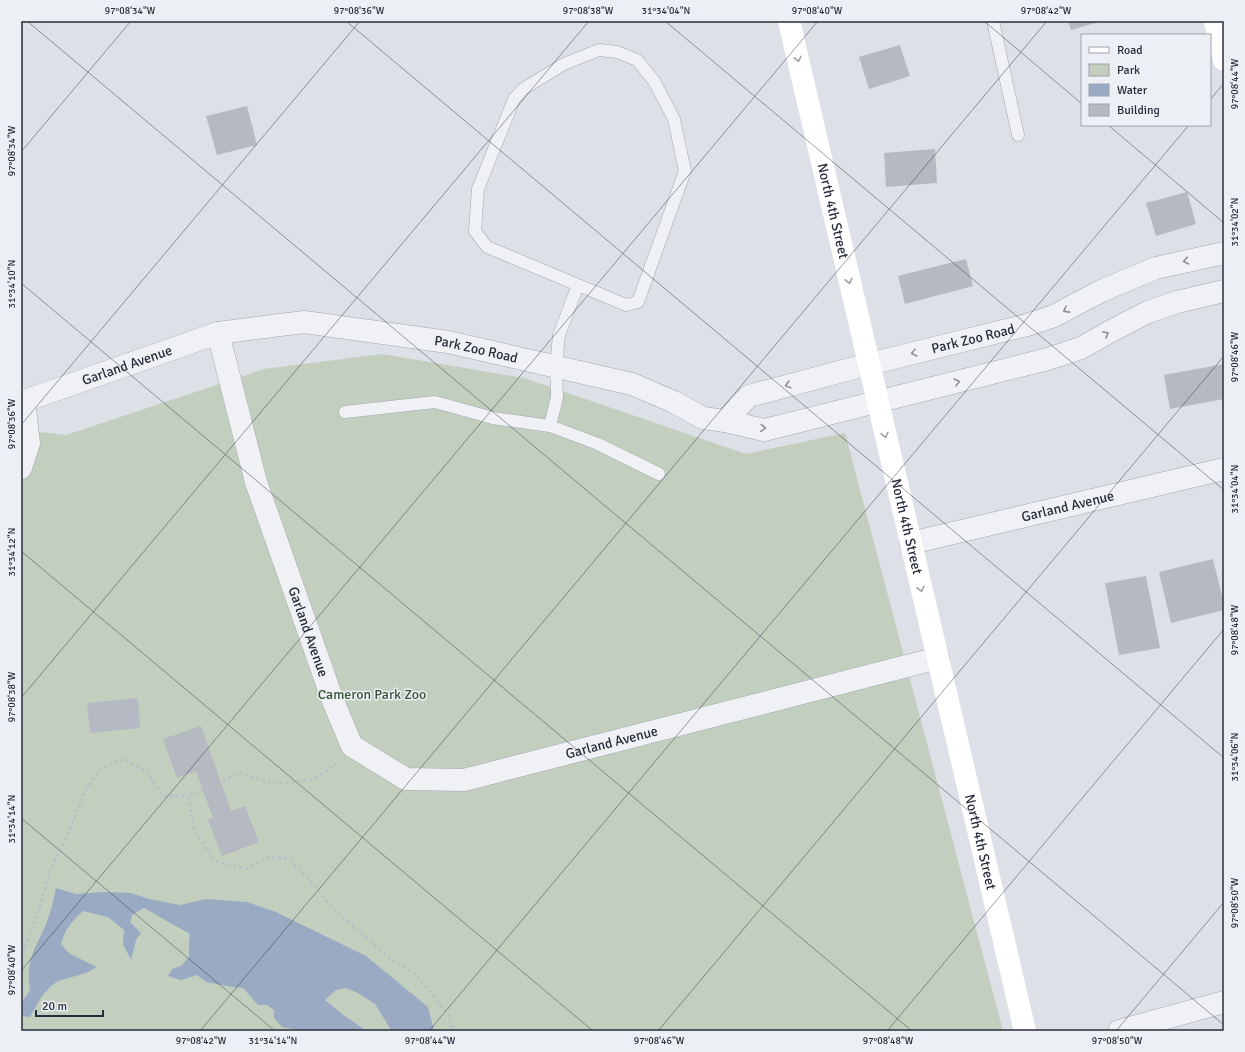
<svg xmlns="http://www.w3.org/2000/svg" width="1245" height="1052" font-family="Signika,sans-serif">
<rect width="100%" height="100%" fill="#dde0e6"/>
<!-- green -->
<polygon fill="#c2cfbf" points="382,354 524,378 746,454 845,433 1003,1031 21,1031 21,430 66,435 264,369"/>
<!-- water -->
<path fill="#9baac3" d="M 56,888 L 76,894 L 104,892 L 131,893 L 149,899 L 180,905 L 206,899 L 247,902 L 276,912 L 366,956 L 428,1007 L 434,1031 L 391,1030 L 375,1004 L 358,993 L 346,988 L 336,990 L 325,1000 L 342,1014 L 367,1031 L 302,1031 L 282,1027 L 274,1018 L 274,1010 L 267,1005 L 258,1005 L 243,988 L 232,987 L 206,982 L 197,975 L 181,980 L 168,976 L 172,969 L 181,966 L 189,957 L 189,943 L 190,934 L 144,908 L 133,914 L 130,922 L 141,933 L 136,940 L 131,960 L 123,944 L 124,930 L 108,917 L 83,911 C 72,921 65,929 61,944 L 70,954 L 97,967 L 86,973 L 58,981 L 51,986 L 42,996 L 30,1017 L 21,1016 L 23,1000 L 30,991 C 28,979 28,967 32,955 C 35,946 40,938 44,929 C 50,916 53,902 56,888 Z"/>
<!-- building -->
<g fill="#b5b9c2">
<polygon points="1068,21 1102,21 1071,30"/>
<polygon points="900,45 910,76 869,89 859,57"/>
<polygon points="247,106 257,145 217,155 206,116"/>
<polygon points="935,149 937,183 886,187 884,153"/>
<polygon points="1187,192 1196,224 1156,236 1146,203"/>
<polygon points="966,259 973,286 905,304 898,276"/>
<polygon points="1224,364 1224,399 1170,409 1164,375"/>
<polygon points="1213,559 1224,604 1224,610 1171,623 1159,572"/>
<polygon points="1146,576 1160,648 1119,655 1105,583"/>
<polygon points="138,698 140,728 90,733 87,703"/>
<polygon points="201,726 231,811 245,806 259,842 222,856 208,820 213,818 196,771 177,778 163,739"/>
</g>
<g fill="none" stroke-linecap="round" stroke-linejoin="round">
<defs>
<g id="service">
<polyline points="993,21 1018,135"/>
<polyline points="345,412 435,402 493,418 550,426 557,397 556,367 559,335 578,285 487,247 475,231 478,189 514,99 523,89 564,64 599,50 617,52 637,60 654,81 674,119 685,171 638,302 626,305 578,285"/>
<polyline points="550,426 598,444 659,474"/>
</g>
<g id="minor">
<path id="s1" d="M 218,333 L 304,322 L 448,342 L 632,384 L 674,402 L 703,418 L 725,421 L 764,430 L 1048,359 L 1081,348 L 1113,330 L 1148,312 L 1177,302 L 1224,291"/>
<polyline points="21,400 24,401 29,443 21,468"/>
<path id="s2" d="M 24,401 L 218,333 L 256,482 L 333,701 L 352,746 L 406,779 L 464,780 L 938,658"/>
<path id="s3" d="M 725,421 L 749,396 L 869,364 L 1027,325 L 1054,316 L 1101,291 L 1156,268 L 1224,253"/>
<path id="s4" d="M 911,543 L 1224,469"/>
<polyline points="1119,1031 1224,1002"/>
</g>
</defs>
<!-- service casing -->
<use href="#service" stroke="#a3a7af" stroke-width="13"/>
<!-- minor casing -->
<use href="#minor" stroke="#a3a7af" stroke-width="23"/>
<!-- path -->
<g stroke="#bbbec4" stroke-width="2.5" stroke-dasharray="3 3" stroke-linecap="butt">
<polyline points="337,763 315,779 276,784 241,773 188,796 195,832 215,861 246,869 269,857 289,859 310,880 325,899 345,919 396,963 415,974 427,988 450,1017 451,1031"/>
<polyline points="21,958 41,904 51,868 62,848 85,791 101,768 124,759 146,771 163,796 188,796"/>
</g>
<!-- service -->
<use href="#service" stroke="#eff1f4" stroke-width="12"/>
<!-- minor -->
<use href="#minor" stroke="#eff1f4" stroke-width="22"/>
<!-- secondary -->
<g stroke="#fff" stroke-width="22">
<path id="s5" d="M 789,21 L 1025,1031"/>
<polyline points="1215,21 1224,60"/>
</g>
</g>
<!-- one-way arrows -->
<defs><path id="oneway-chevron" d="M-2-3.5L2.5 0L-2 3.5" fill="none" stroke-width="1.6" stroke-linecap="round" stroke-linejoin="round"/></defs>
<g stroke="#9ea0a7">
<use href="#oneway-chevron" transform="translate(798 59) rotate(77)"/>
<use href="#oneway-chevron" transform="translate(849 281) rotate(77)"/>
<use href="#oneway-chevron" transform="translate(885 435) rotate(77)"/>
<use href="#oneway-chevron" transform="translate(921 589) rotate(77)"/>
</g>
<g stroke="#8c8f98">
<use href="#oneway-chevron" transform="translate(1186 261) rotate(168)"/>
<use href="#oneway-chevron" transform="translate(1066 310) rotate(152)"/>
<use href="#oneway-chevron" transform="translate(1106 334) rotate(-30)"/>
<use href="#oneway-chevron" transform="translate(914 353) rotate(166)"/>
<use href="#oneway-chevron" transform="translate(957 382) rotate(-14)"/>
<use href="#oneway-chevron" transform="translate(788 385) rotate(165)"/>
<use href="#oneway-chevron" transform="translate(763 428) rotate(3)"/>
</g>
<!-- ticks -->
<path fill="none" stroke="#282d3b" stroke-width="1" stroke-opacity="0.45" d="M 27,21 L 1224,1025M 346,21 L 1224,758M 665,21 L 1224,490M 984,21 L 1082,104M 1210,100 L 1224,83M 1108,125 L 1224,223M 21,152 L 131,21M 21,283 L 912,1031M 21,425 L 360,21M 21,551 L 593,1031M 21,698 L 589,21M 21,818 L 275,1031M 21,971 L 818,21M 200,1031 L 1047,21M 429,1031 L 1189,125M 658,1031 L 1224,356M 887,1031 L 1224,629M 1116,1031 L 1224,902"/>
<g text-anchor="middle" dominant-baseline="central" stroke-width="3" stroke-linejoin="round" paint-order="stroke">
<!-- street labels -->
<g font-size="14" fill="#282d3b" stroke="#eceff4">
<text stroke="none"><textPath href="#s5" startOffset="195">North 4th Street</textPath></text>
<text stroke="none"><textPath href="#s3" startOffset="266">Park Zoo Road</textPath></text>
<text stroke="none"><textPath href="#s1" startOffset="261">Park Zoo Road</textPath></text>
<text stroke="none"><textPath href="#s2" startOffset="109">Garland Avenue</textPath></text>
<text stroke="none"><textPath href="#s4" startOffset="161">Garland Avenue</textPath></text>
<text stroke="none"><textPath href="#s5" startOffset="519">North 4th Street</textPath></text>
<text stroke="none"><textPath href="#s2" startOffset="518">Garland Avenue</textPath></text>
<text stroke="none"><textPath href="#s2" startOffset="914">Garland Avenue</textPath></text>
<text stroke="none"><textPath href="#s5" startOffset="843">North 4th Street</textPath></text>
</g>
<!-- park labels -->
<g font-size="14" fill="#395537" stroke="#eceff4">
<text x="372" y="694">Cameron Park Zoo</text>
</g>
</g>
<!-- border -->
<rect width="1245" height="1052" fill="none" stroke="#eceff4" stroke-width="44"/>
<!-- legend -->
<rect x="1081" y="34" width="130" height="92" fill="#eceff4" stroke="#9ea1aa"/>
<rect x="1089" y="47" width="20" height="6" fill="#ffffff" stroke="#9ea1aa"/>
<text x="1117" y="54" font-size="12" fill="#282d3b">Road</text>
<rect x="1089" y="64" width="20" height="12" fill="#c2cfbf" stroke="#9ea1aa"/>
<text x="1117" y="74" font-size="12" fill="#282d3b">Park</text>
<rect x="1089" y="84" width="20" height="12" fill="#9baac3" stroke="#9ea1aa"/>
<text x="1117" y="94" font-size="12" fill="#282d3b">Water</text>
<rect x="1089" y="104" width="20" height="12" fill="#b5b9c2" stroke="#9ea1aa"/>
<text x="1117" y="114" font-size="12" fill="#282d3b">Building</text>
<!-- scale -->
<path d="M36 1010v6h67v-6" fill="none" stroke="#282d3b" stroke-width="2"/>
<text x="42" y="1010" font-size="12" fill="#282d3b" stroke="#eceff4" stroke-width="3" paint-order="stroke">20 m</text>
<rect x="22" y="22" width="1201" height="1008" fill="none" stroke="#282d3b" stroke-width="1.5"/>
<g font-size="10" text-anchor="middle" fill="#282d3b">
<text x="130" y="14">97°08'34"W</text>
<text x="359" y="14">97°08'36"W</text>
<text x="588" y="14">97°08'38"W</text>
<text x="666" y="14">31°34'04"N</text>
<text x="817" y="14">97°08'40"W</text>
<text x="1046" y="14">97°08'42"W</text>
<text transform="translate(1234 84) rotate(-90)" y="4">97°08'44"W</text>
<text transform="translate(11 151) rotate(-90)" y="4">97°08'34"W</text>
<text transform="translate(1234 222) rotate(-90)" y="4">31°34'02"N</text>
<text transform="translate(11 284) rotate(-90)" y="4">31°34'10"N</text>
<text transform="translate(1234 357) rotate(-90)" y="4">97°08'46"W</text>
<text transform="translate(11 424) rotate(-90)" y="4">97°08'36"W</text>
<text transform="translate(1234 489) rotate(-90)" y="4">31°34'04"N</text>
<text transform="translate(11 552) rotate(-90)" y="4">31°34'12"N</text>
<text transform="translate(1234 630) rotate(-90)" y="4">97°08'48"W</text>
<text transform="translate(11 697) rotate(-90)" y="4">97°08'38"W</text>
<text transform="translate(1234 757) rotate(-90)" y="4">31°34'06"N</text>
<text transform="translate(11 819) rotate(-90)" y="4">31°34'14"N</text>
<text transform="translate(1234 903) rotate(-90)" y="4">97°08'50"W</text>
<text transform="translate(11 970) rotate(-90)" y="4">97°08'40"W</text>
<text x="201" y="1044">97°08'42"W</text>
<text x="273" y="1044">31°34'14"N</text>
<text x="430" y="1044">97°08'44"W</text>
<text x="659" y="1044">97°08'46"W</text>
<text x="888" y="1044">97°08'48"W</text>
<text x="1117" y="1044">97°08'50"W</text>
</g>
</svg>
